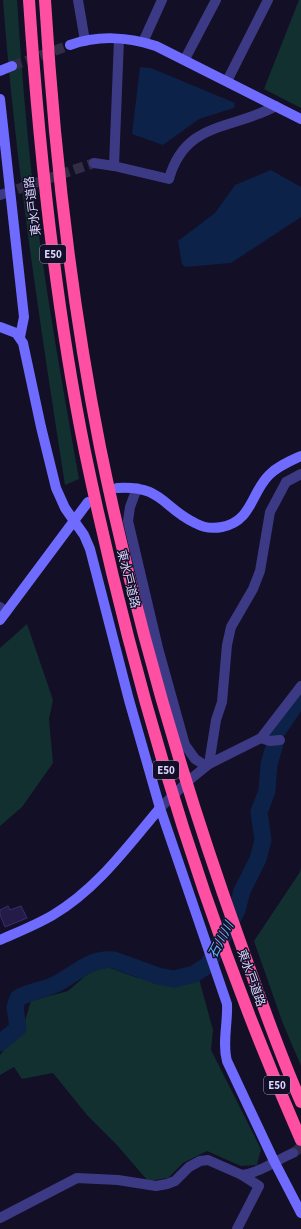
<svg xmlns="http://www.w3.org/2000/svg" width="301" height="1229" font-family="'Source Sans 3','Noto Sans JP',sans-serif">
<rect width="100%" height="100%" fill="#130f26"/>
<!-- green -->
<g fill="#12302f">
<path d="M 3,0 L 17,0 C 21,62 26,125 33,187 C 44,284 62,382 79,479 L 65,485 C 40,324 15,163 3,0 Z"/>
<polygon points="299,0 301,0 301,108 264,89"/>
<polygon points="27,624 53,700 49,719 53,763 22,807 0,826 0,648"/>
<polygon points="301,867 301,1066 282,1021 254,941 300,872"/>
<polygon points="99,964 138,978 199,979 213,1030 211,1050 261,1149 257,1165 241,1166 207,1151 183,1163 168,1178 148,1181 116,1144 87,1115 53,1073 22,1079 14,1067 0,1075 0,1055 24,1024 31,1001 68,991"/>
</g>
<!-- water -->
<g fill="#0c2248">
<polygon points="140,67 151,68 235,103 234,108 199,119 163,145 132,134"/>
<polygon points="271,170 301,187 301,217 231,263 185,267 182,264 178,241 215,213 235,185"/>
</g>
<g fill="none" stroke-linecap="round" stroke-linejoin="round">
<!-- river -->
<path stroke="#0c2248" stroke-width="17" d="M 0,1043 L 18,1028 L 15,1007 L 18,998 C 30,991 46,990 58,983 C 77,973 91,957 114,960 L 158,976 L 174,979 L 194,974 L 208,965 L 237,910 L 242,891 L 258,859 L 263,840 L 259,812 L 267,791 L 269,764 L 275,744 L 274,736 L 301,696"/>
</g>
<!-- building -->
<polygon fill="#241b47" stroke="#3b2d73" points="8,906 10,910 21,906 27,918 5,927 0,915 0,910"/>
<g fill="none" stroke-linecap="round" stroke-linejoin="round">
<!-- street-tunnel -->
<g stroke="#312d47" stroke-width="10" stroke-dasharray="10 5" stroke-linecap="butt">
<polyline points="3,194 94,163"/>
<polyline points="293,1153 301,1147"/>
</g>
<!-- secondary-tunnel -->
<polyline stroke="#312d47" stroke-width="10" stroke-dasharray="10 5" stroke-linecap="butt" points="12,66 70,45"/>
<!-- street -->
<g stroke="#3d3a85" stroke-width="10">
<polyline points="78,0 85,41"/>
<polyline points="143,42 162,0"/>
<polyline points="185,59 216,0"/>
<polyline points="227,81 268,0"/>
<path d="M 94,163 L 114,166 L 169,179 C 185,121 232,130 276,106"/>
<polyline points="114,166 119,39"/>
<polyline points="0,195 3,194"/>
<polyline points="137,488 130,507 128,521 158,648 185,745 195,759 206,766"/>
<polyline points="0,607 6,612"/>
<polyline points="261,738 270,741 280,740"/>
<polyline points="209,764 216,720 222,702 227,645 231,627 253,589 260,571 270,512 286,482 301,474"/>
<polyline points="160,808 187,782 209,764 261,738 301,686"/>
<path d="M 242,1175 C 262,1172 276,1160 293,1153"/>
<polyline points="0,1218 77,1178 118,1180 156,1186 167,1184 175,1181 189,1167 200,1161 208,1160 242,1175 259,1186 237,1229"/>
</g>
<!-- secondary -->
<g stroke="#6f6bff" stroke-width="10">
<path d="M 70,45 C 98,35 129,37 156,46 L 301,119"/>
<polyline points="0,71 12,66"/>
<polyline points="0,99 24,317 20,337"/>
<path d="M 0,327 L 16,333 L 23,343 L 41,427 L 56,488 L 65,508 L 84,535 L 90,549 L 129,700 L 160,808 L 227,1004 C 228,1023 222,1043 227,1061 L 274,1161 L 301,1213"/>
<path d="M 117,488 C 162,485 162,507 195,523 C 204,528 212,529 222,527 C 252,521 251,493 269,475 C 278,466 290,461 301,456"/>
<polyline points="0,620 88,502"/>
<path d="M 0,940 C 18,932 36,925 53,915 C 97,889 128,846 160,808"/>
</g>
<!-- highway -->
<g stroke="#ff4fa3" stroke-width="12">
<path d="M 29,0 C 39,151 55,304 85,452 C 134,687 204,920 301,1140"/>
<path d="M 45,0 C 54,150 71,300 100,447 C 134,614 181,777 238,936 C 258,992 277,1048 301,1102"/>
</g>
</g>
<g text-anchor="middle" dominant-baseline="central" stroke-width="3" stroke-linejoin="round" paint-order="stroke">
<!-- shield labels -->
<g fill="#130f26" stroke="#9e99be" stroke-width="1">
<rect x="40" y="245" width="26" height="18" rx="3"/>
<rect x="153" y="761" width="26" height="18" rx="3"/>
<rect x="264" y="1076" width="26" height="18" rx="3"/>
</g>
<g font-size="11" font-weight="bold" fill="#d9d4ff">
<text x="53" y="254">E50</text>
<text x="166" y="770">E50</text>
<text x="277" y="1085">E50</text>
</g>
<!-- street labels -->
<g font-size="12" fill="#d9d4ff" stroke="#130f26">
<text transform="translate(33 206) rotate(-97)">東水戸道路</text>
<text transform="translate(128 579) rotate(76)">東水戸道路</text>
<text transform="translate(251 978) rotate(70)">東水戸道路</text>
</g>
<!-- water labels -->
<g font-size="13" font-style="italic" fill="#62b6ff" stroke="#130f26">
<text transform="translate(221 940) rotate(-62)">石川川</text>
</g>
</g>
</svg>
